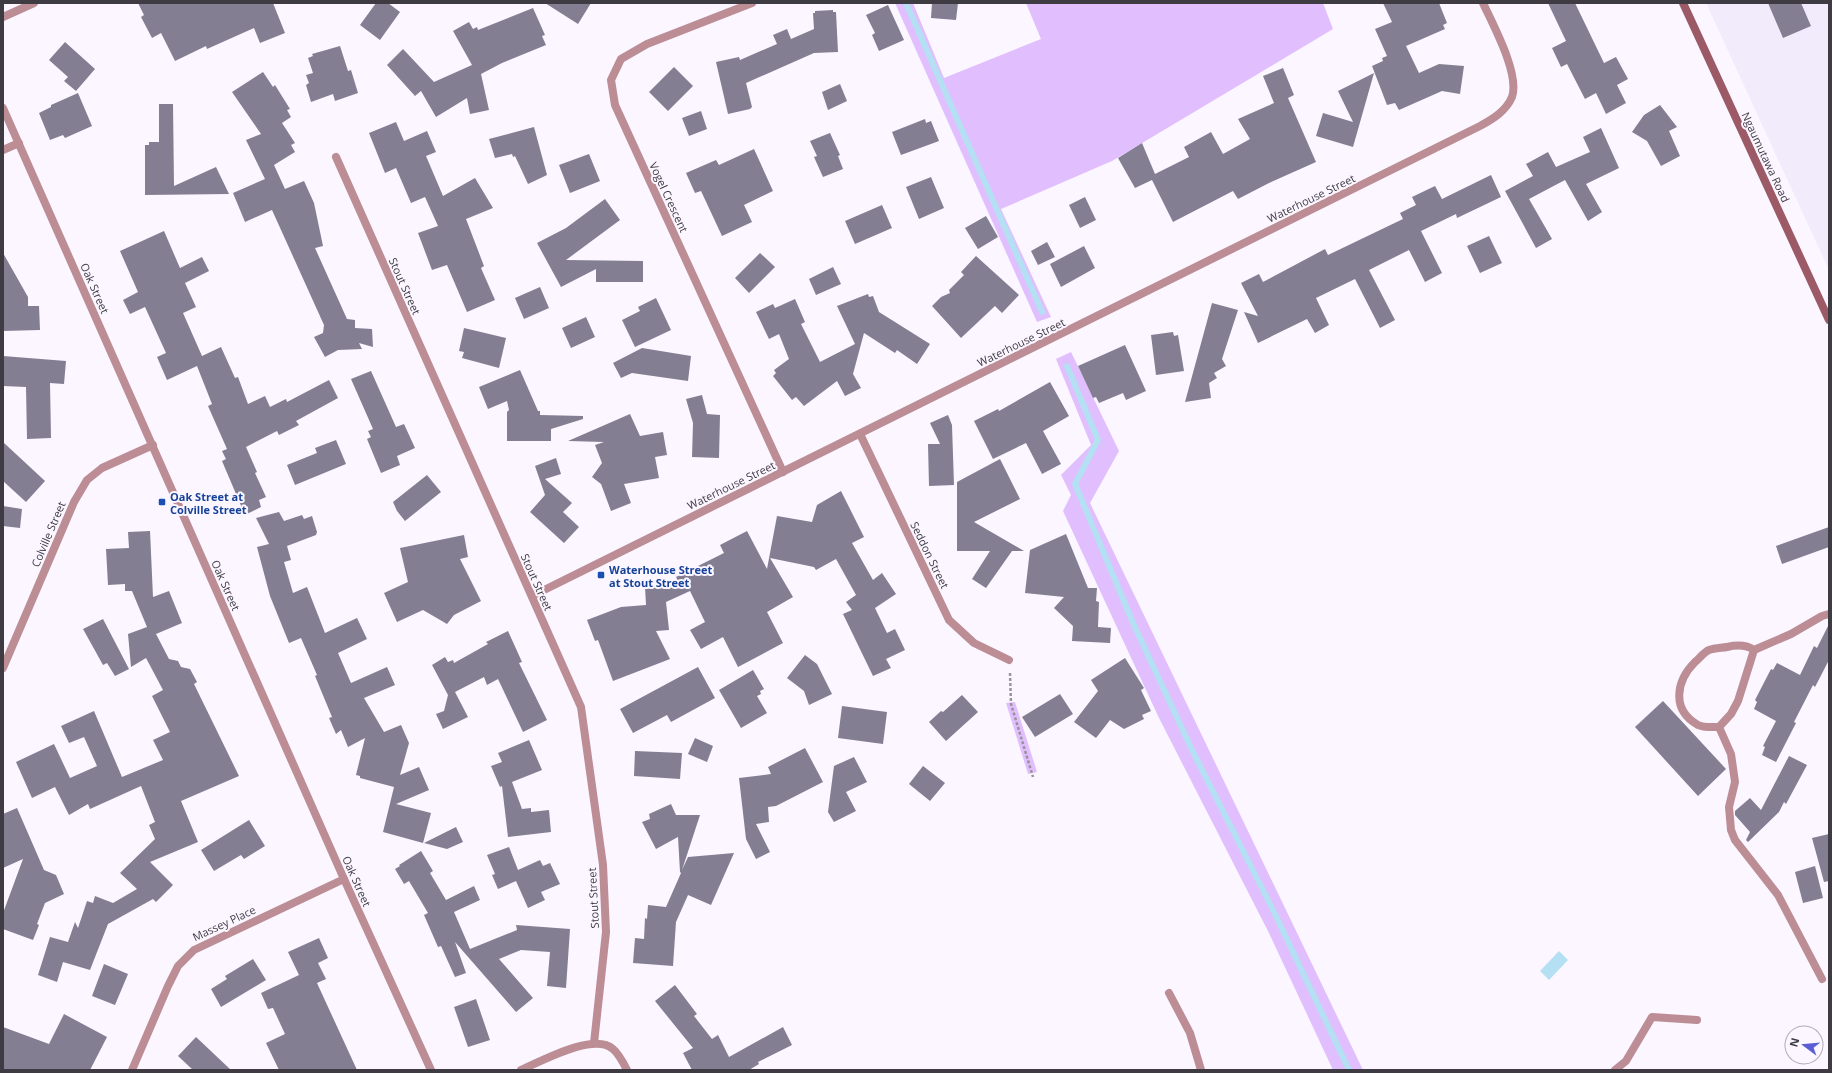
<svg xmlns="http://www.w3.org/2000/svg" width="1832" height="1073" font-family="'Open Sans',sans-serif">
<rect width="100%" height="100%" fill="#fbf6ff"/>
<!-- industrial -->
<polygon fill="#f2ebfc" points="1706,3 1829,3 1829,270"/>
<!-- green -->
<g fill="#e1befd">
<polygon points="895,3 913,3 944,78 1041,39 1026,3 1323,3 1333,29 1112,161 1001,209 1051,317 1037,322"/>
<polygon points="1071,352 1119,451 1090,503 1363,1070 1333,1070 1269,933 1159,718 1063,511 1071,495 1061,475 1091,445 1056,359"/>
<polygon points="1015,702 1037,772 1028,774 1006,703"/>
</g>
<!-- water -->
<polygon fill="#b5dff2" points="1559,951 1568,960 1549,980 1540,971"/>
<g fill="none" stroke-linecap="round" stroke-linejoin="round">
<!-- stream -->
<g stroke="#b5dff2" stroke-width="6">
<polyline points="906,3 1042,312"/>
<polyline points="1067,366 1098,440 1075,484 1133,623 1192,750 1273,910 1349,1070"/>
</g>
</g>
<!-- building -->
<g fill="#837e92">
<polygon points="138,3 273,3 285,33 260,43 254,28 207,49 206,46 175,61 161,33 152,38 141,17 144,15"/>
<polygon points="376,3 388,3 400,12 380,40 360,25"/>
<polygon points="545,3 591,3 578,24"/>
<polygon points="932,3 958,3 956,20 931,18"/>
<polygon points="1383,3 1439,3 1447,23 1443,25 1445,29 1406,46 1419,73 1439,64 1464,66 1460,94 1442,91 1399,110 1395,103 1387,105 1372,66 1383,61 1382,58 1387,56 1375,29 1392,22"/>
<polygon points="1548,3 1575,3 1604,63 1616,57 1628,79 1617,85 1626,103 1606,114 1596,93 1585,99 1567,64 1561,67 1552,48 1566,41"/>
<polygon points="1768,3 1801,3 1811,26 1783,38"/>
<polygon points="888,5 904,40 879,51 872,35 875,33 866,15"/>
<polygon points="533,8 545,35 542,36 546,45 502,63 481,74 489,110 470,114 467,98 436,117 421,91 415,96 387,65 403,49 434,82 472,65 453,31 469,22 473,29 477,27 478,30"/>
<polygon points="833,10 833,12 836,12 838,52 814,53 746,83 752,107 750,109 728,114 716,62 739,57 740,60 777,44 773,35 787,29 791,39 814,29 813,13 815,13 815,11"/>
<polygon points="65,42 95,69 76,91 64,81 68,77 49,60"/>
<polygon points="340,46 348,71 351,70 358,93 335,101 333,94 311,102 306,85 309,83 306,75 313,73 308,58 313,56 312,54"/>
<polygon points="674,67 693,86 668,111 649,92"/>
<polygon points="1283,68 1294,95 1288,98 1316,162 1269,183 1238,199 1233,191 1173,222 1152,180 1135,188 1118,158 1142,143 1155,174 1189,157 1184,147 1211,132 1223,154 1250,139 1238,119 1274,103 1263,76"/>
<polygon points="263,72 273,87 275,85 290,109 287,110 291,117 282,123 295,143 291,145 295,152 274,165 285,189 304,181 314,203 323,246 315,248 347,319 355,320 355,328 372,329 373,347 359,343 362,349 338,350 325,357 314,337 323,333 324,325 272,210 245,222 233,193 265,179 246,140 261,134 232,92"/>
<polygon points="1374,73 1353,147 1316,136 1323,113 1353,122 1338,91"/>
<polygon points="840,84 847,101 828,110 822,92"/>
<polygon points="78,93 92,126 65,138 63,135 50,140 39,113 51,107 51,105"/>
<polygon points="159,104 173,104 174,186 216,167 229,194 145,195 145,145 149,145 149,142 159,142"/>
<polygon points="1660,105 1677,127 1669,131 1680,156 1661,166 1647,141 1632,132 1644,115"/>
<polygon points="701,111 707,129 689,136 682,118"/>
<polygon points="925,119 926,123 931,121 939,141 901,155 892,132"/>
<polygon points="396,122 404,141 427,131 436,152 426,156 443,196 475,178 493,208 466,219 484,266 481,268 495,300 467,312 447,265 432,270 418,233 438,226 425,197 411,203 396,168 385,173 369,133"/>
<polygon points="534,127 547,175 528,184 515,156 513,157 512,154 495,158 489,139"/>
<polygon points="1601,128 1619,168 1586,184 1602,212 1588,221 1565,180 1529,199 1552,239 1536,248 1505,191 1533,176 1526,164 1548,152 1556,167 1590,152 1583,137"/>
<polygon points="830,133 840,155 838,156 843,169 823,177 814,157 817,156 810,141"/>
<polygon points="754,149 773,191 744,205 752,222 722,236 701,191 695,193 686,173 716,160 719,165"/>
<polygon points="589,154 600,181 570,193 559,165"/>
<polygon points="1491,175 1501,197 1457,218 1456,214 1421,231 1442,273 1425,282 1409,250 1369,270 1395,320 1380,328 1355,279 1316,298 1329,325 1315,333 1307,319 1258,343 1244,312 1258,316 1241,283 1259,274 1263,282 1325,249 1328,255 1403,219 1400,213 1416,205 1412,197 1435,186 1442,199"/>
<polygon points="931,177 944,208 919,219 906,187"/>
<polygon points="1085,197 1096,220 1080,228 1069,205"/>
<polygon points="605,199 620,220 566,260 643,261 643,282 596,282 596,269 561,287 537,243 566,228"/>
<polygon points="882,205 892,228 855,244 845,221"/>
<polygon points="986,216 998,237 978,249 965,228"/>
<polygon points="164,231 180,268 202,257 209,271 185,283 196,307 183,313 202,356 221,347 235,378 238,377 248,404 265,396 270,407 286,399 287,402 329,380 338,398 296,421 299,425 279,435 277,431 246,447 257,472 255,473 266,497 259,500 261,507 245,515 222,461 226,459 222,451 227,449 208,406 212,404 197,366 167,380 157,357 166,353 145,307 130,314 123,300 138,292 120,251"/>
<polygon points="1489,236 1502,263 1480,273 1467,246"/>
<polygon points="1047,242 1055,257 1038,265 1031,251"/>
<polygon points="1084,246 1095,268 1061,287 1050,264"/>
<polygon points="3,253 28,297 28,306 39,306 40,330 3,331"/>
<polygon points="760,253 775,267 749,293 735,278"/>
<polygon points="976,256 1019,295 1002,313 995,306 961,338 932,306 941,297 950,293 949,290 964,275 961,272"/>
<polygon points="833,267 841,284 816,295 809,279"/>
<polygon points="540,287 549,308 524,319 515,298"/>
<polygon points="868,294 869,297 873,296 879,312 930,344 917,364 897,350 895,353 864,333 853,374 861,388 845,396 837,381 804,406 796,397 792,400 773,376 776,373 774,370 789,359 779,334 769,339 756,312 773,304 775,308 795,299 805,322 801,324 820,362 855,344 837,306"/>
<polygon points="656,298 671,330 635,347 622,320 640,311 638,307"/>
<polygon points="1212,303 1238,310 1222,359 1226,366 1214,373 1217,378 1209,383 1211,398 1185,402"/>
<polygon points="586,317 595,337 571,348 562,328"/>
<polygon points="464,328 506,338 499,368 462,358 464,352 459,351"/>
<polygon points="1173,332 1174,336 1178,335 1184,371 1156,375 1151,335"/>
<polygon points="1125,345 1146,391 1126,400 1123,393 1099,403 1096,397 1093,398 1078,366"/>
<polygon points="642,348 691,356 688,381 632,373 621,378 613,363"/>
<polygon points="3,356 66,361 64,384 50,383 51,438 27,439 26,387 3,386"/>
<polygon points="520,370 538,411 540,411 540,415 583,416 583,419 551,429 551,441 507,441 507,412 509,410 507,401 488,409 479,387"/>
<polygon points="371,371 396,427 404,424 415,448 397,456 400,465 381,473 367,439 371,437 368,431 373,429 351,379"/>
<polygon points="1050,382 1069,416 1043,431 1061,464 1042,474 1026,443 993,459 974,421 998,409 999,411"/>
<polygon points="702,395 707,414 720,415 719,458 692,457 693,423 686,399"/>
<polygon points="630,414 640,436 663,432 667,455 655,457 659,478 624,484 631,503 611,511 601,484 592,477 602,463 595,445 604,442 568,441"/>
<polygon points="948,415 952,425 954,485 929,486 928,444 940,444 930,423"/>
<polygon points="336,440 346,464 295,485 287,465 317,453 315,448"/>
<polygon points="3,442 45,481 26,502 3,481"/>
<polygon points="556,458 561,474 545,479 572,503 563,512 579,527 564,543 530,512 545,495 535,466"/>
<polygon points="1000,459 1020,499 974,522 1024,551 1012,551 986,588 972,579 990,551 957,551 957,482"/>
<polygon points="427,475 441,492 405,521 397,511 393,502"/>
<polygon points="841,491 864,537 852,543 873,580 882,573 896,594 875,608 887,633 895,629 905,650 886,659 891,668 873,676 843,614 852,610 846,602 856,595 836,559 816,570 814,567 770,558 793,597 767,612 783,643 738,667 723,637 701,649 690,630 705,622 690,591 666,602 669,630 656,631 670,659 613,681 598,640 595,641 587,620 621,607 646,605 645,587 680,585 676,577 724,553 720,545 747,531 767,569 777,516 812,522 817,505"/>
<polygon points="3,506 22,509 20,528 3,526"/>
<polygon points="279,512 284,521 302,515 304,519 312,516 317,532 316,535 287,546 291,560 284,562 293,593 307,587 325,633 357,618 367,639 338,653 351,683 387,667 395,685 364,698 384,732 401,725 409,743 400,775 419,767 429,790 396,804 431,813 423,843 383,832 394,787 360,778 360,776 356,775 365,738 348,747 341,730 336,734 329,718 332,717 315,676 317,675 301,638 289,643 270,596 257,547 269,544 256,518"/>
<polygon points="1829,527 1829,547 1782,564 1776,546"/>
<polygon points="150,531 153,597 169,591 182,623 156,634 169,659 178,661 181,667 190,669 197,682 194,684 239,776 181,801 198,842 150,862 173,885 156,902 153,899 108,924 90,970 63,962 57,982 38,975 50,937 68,942 75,922 78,928 87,901 93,903 95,896 113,903 137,889 120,873 155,839 149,825 155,822 141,786 90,809 88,804 69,815 55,787 32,798 16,762 54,744 70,778 97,766 84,737 69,743 61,726 94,711 122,777 163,760 153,740 170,732 152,696 163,690 146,658 131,667 128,634 147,627 132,591 125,591 125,584 108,585 106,549 129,548 128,532"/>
<polygon points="1066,534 1088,588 1097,588 1096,601 1099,602 1098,627 1111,628 1110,643 1072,641 1073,626 1054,608 1064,597 1025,593 1030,550"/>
<polygon points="464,535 468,557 460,559 481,601 454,615 447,624 423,610 397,622 384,593 408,582 400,548"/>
<polygon points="103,619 129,669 115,676 107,663 103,665 83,629"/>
<polygon points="1829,624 1829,660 1815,687 1813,685 1794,722 1796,723 1776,762 1762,755 1765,747 1763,746 1776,721 1754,709 1757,702 1755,700 1771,669 1773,670 1777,663 1800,675 1814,646 1817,648"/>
<polygon points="508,631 522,662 519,663 547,720 523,732 498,679 487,685 484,677 455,692 468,717 443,729 436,714 444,711 448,695 432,665 445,657 448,662 453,660 454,663 488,644 486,642"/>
<polygon points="805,655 817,664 832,694 809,705 804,691 787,678"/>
<polygon points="1125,658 1144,688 1141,690 1151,711 1142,715 1144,719 1124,729 1110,720 1096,738 1074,722 1098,691 1091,680"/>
<polygon points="698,667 715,698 671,722 667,715 633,733 620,709"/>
<polygon points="753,670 764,689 760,691 761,694 757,696 767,713 741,728 719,690"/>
<polygon points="1060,694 1073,714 1035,737 1022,717"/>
<polygon points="962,695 978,712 946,741 929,722 941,711 943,712"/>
<polygon points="1663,701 1726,769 1698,796 1635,727"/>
<polygon points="842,706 887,712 883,744 838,738"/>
<polygon points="695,738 713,746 707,762 688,754"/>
<polygon points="529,740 542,770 512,782 522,809 531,808 531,812 549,810 551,832 508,837 502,786 500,787 491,766 502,762 498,753"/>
<polygon points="805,748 823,782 776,806 768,807 769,822 756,824 770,852 756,859 746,839 739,778 771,774 768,767"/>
<polygon points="635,751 682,753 680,779 634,776"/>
<polygon points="1789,756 1807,765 1786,804 1784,802 1779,812 1748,842 1746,840 1750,832 1735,815 1735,811 1750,798 1761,810"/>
<polygon points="854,757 867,782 846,792 856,811 834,822 828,812 834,766"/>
<polygon points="923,766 945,783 930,801 909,784"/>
<polygon points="671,804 676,815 700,815 682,870 688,857 734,853 711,905 688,895 676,922 673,966 633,963 635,938 644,939 645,918 647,919 648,905 666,907 681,873 680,872 678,837 656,849 642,822 650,819 649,814"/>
<polygon points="17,808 44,870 56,875 64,894 45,903 37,924 39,925 33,940 3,929 3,913 23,859 3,868 3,814"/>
<polygon points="249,820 265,846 244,859 241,855 214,871 201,850"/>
<polygon points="456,827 463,842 447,849 424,843"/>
<polygon points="1829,834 1829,881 1824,882 1812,838"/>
<polygon points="509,847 518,870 540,860 543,866 550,863 560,884 541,892 545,900 528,908 516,881 498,889 492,875 495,874 487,855"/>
<polygon points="421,851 433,871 430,873 446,900 474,886 480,900 454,912 470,949 517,930 516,925 570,929 566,988 547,986 550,952 521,950 499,959 533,998 516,1012 455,942 466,973 455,977 441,946 438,947 424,915 428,913 409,881 404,884 395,869 400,866 399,865"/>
<polygon points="1815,866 1823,898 1803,903 1795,872"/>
<polygon points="319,938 328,958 318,963 326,979 317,983 357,1070 279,1070 266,1043 285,1034 273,1008 268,1009 261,993 299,975 288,952"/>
<polygon points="253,959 266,980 221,1007 211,989 227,979 225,976"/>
<polygon points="104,964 128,974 115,1005 92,996"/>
<polygon points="675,985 697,1014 694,1016 712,1039 718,1035 729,1057 783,1027 792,1045 758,1062 759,1064 749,1070 692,1070 683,1053 693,1048 655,1001"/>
<polygon points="476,999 490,1040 468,1047 454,1007"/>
<polygon points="64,1014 107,1037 90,1070 3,1070 3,1027 49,1044"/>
<polygon points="196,1037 231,1070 193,1070 178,1056"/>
</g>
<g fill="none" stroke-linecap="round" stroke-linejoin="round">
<!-- path -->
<polyline stroke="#98949c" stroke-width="2.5" stroke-dasharray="3 2" stroke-linecap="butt" points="1010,673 1011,704 1033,777"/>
<!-- lane -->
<g stroke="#bc8d94" stroke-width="8">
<path d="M 1754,650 C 1747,645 1736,645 1727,647 C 1722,648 1715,648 1709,650 C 1704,652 1699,659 1695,662 C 1676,681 1671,710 1698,725 C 1704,728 1713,727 1719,727 L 1731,714 L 1738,701 L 1754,650 L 1791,634 L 1822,616 L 1829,614"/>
<polyline points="1719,727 1731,754 1735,782 1729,807 1731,830 1735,840 1778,895 1822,979"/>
</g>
<!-- street -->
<g stroke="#bc8d94" stroke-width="8">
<polyline points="752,3 647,44 621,59 611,80 615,105 783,472"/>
<polyline points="3,17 34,3"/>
<polyline points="3,108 344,879 431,1070"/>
<polyline points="3,150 19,143"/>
<polyline points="336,157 581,707 603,865 606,932 594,1043"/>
<polyline points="860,434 949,620 974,643 1009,660"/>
<path d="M 532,596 L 1480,126 C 1493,119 1506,111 1512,97 C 1520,74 1493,25 1483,3"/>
<polyline points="3,668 74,502 87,480 102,468 153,445"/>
<polyline points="1169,993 1190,1033 1201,1070"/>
<polyline points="132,1070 168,986 178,966 194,950 344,879"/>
<path d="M 521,1070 C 542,1061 594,1032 613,1049 C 619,1054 624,1064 627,1070"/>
<polyline points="1615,1070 1626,1061 1652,1017 1697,1020"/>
</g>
<!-- secondary -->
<polyline stroke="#9b5a65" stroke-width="8" points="1683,3 1829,320"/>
</g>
<!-- markers -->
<g fill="#1a4fb4" stroke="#fbf6ff" stroke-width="1.5">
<rect x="158" y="498" width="8" height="8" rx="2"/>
<rect x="597" y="571" width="8" height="8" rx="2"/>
</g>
<g text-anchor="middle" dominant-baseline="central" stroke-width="4" stroke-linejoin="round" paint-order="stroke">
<!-- street labels -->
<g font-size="11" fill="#3f3b43" stroke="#fbf6ff">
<text transform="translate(1766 157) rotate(65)">Ngaumutawa Road</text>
<text transform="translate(669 197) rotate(65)">Vogel Crescent</text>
<text transform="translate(1311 198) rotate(-26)">Waterhouse Street</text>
<text transform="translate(405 286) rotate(66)">Stout Street</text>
<text transform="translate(95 288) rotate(66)">Oak Street</text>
<text transform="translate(1021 342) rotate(-26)">Waterhouse Street</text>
<text transform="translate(731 485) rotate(-26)">Waterhouse Street</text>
<text transform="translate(48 534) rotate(-67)">Colville Street</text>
<text transform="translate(930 555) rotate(64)">Seddon Street</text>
<text transform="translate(537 582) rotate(66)">Stout Street</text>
<text transform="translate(226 585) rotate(66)">Oak Street</text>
<text transform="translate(357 881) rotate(66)">Oak Street</text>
<text transform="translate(593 898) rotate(-93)">Stout Street</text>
<text transform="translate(224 923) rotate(-25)">Massey Place</text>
</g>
<!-- transit labels -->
<g font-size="11" font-weight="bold" fill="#164399" stroke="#fbf6ff" text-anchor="start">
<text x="170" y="496">Oak Street at<tspan x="170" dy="13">Colville Street</tspan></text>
<text x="609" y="569">Waterhouse Street<tspan x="609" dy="13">at Stout Street</tspan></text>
</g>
</g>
<!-- border -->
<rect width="1832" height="1073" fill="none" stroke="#3f3b43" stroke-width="8"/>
<!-- north arrow -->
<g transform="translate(1804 1045) rotate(286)"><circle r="19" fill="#fbf6ff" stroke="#b0abb4"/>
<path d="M0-3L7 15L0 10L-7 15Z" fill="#5c5ed6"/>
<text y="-6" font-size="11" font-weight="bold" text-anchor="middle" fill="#3f3b43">N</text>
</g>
</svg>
